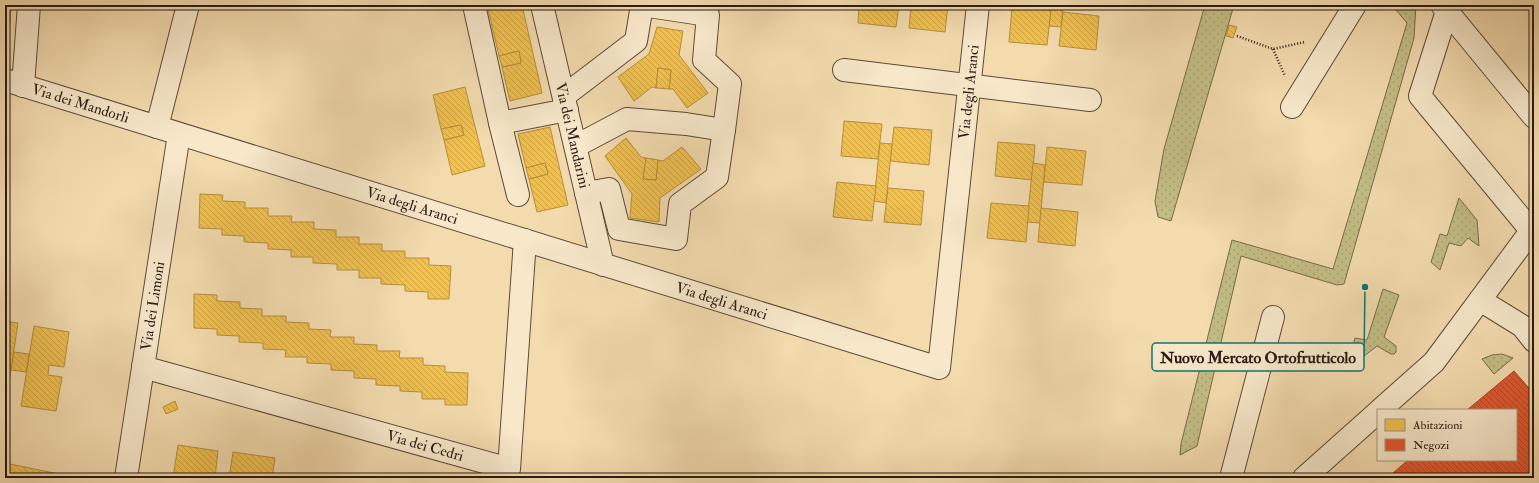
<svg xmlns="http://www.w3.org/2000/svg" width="1539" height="483" font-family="'IM FELL Double Pica',serif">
<defs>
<pattern id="green-dots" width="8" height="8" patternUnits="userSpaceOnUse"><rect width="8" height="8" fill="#c3be85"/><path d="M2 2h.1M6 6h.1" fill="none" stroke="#a8a372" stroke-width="1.8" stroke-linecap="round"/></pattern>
<pattern id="homes-back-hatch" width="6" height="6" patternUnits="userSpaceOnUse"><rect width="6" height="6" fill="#f2c14e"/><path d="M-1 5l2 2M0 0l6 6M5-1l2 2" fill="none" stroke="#d0a543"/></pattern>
<pattern id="shops-back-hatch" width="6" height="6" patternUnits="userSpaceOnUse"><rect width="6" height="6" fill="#e4572e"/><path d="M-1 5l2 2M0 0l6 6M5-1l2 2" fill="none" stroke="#b94726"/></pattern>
</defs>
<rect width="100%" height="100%" fill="#f3dbae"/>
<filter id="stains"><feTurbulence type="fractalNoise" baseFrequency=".005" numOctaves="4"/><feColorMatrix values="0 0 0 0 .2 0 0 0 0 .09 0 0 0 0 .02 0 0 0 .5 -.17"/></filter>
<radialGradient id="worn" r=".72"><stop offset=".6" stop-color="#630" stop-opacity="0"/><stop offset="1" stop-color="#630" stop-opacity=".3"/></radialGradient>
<!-- green -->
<g fill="url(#green-dots)" stroke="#766c4c">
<polygon points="1205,5 1234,5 1171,221 1158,217 1155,201 1164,149"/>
<polygon points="1392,5 1416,5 1414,38 1344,284 1337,285 1241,256 1197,446 1180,455 1181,444 1232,240 1333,269 1407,23"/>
<polygon points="1459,198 1477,220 1479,246 1468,238 1461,246 1449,243 1440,270 1431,262 1440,234 1447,236"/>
<polygon points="1383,289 1399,295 1384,337 1396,346 1396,352 1394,354 1391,354 1377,346 1346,370 1355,338 1367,340"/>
<polygon points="1502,354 1513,358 1494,374 1482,359 1492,355"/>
</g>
<!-- homes -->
<g fill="url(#homes-back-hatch)" stroke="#b68f3c">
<polygon points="5,5 11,5 10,23 5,23"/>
<polygon points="487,5 522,5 542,93 510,101 502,67 521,63 519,51 499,56"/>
<polygon points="859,5 899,5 896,27 858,23"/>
<polygon points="899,5 911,5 910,9 898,8"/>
<polygon points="911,5 948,5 945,32 909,28"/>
<polygon points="1051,5 1063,5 1061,27 1049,26"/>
<polygon points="1012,7 1051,10 1047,45 1009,42"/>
<polygon points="1063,12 1099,16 1096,50 1059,46"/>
<polygon points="1229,25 1237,27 1233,38 1226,36"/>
<polygon points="657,27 683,31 679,55 708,93 687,108 673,89 669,89 671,70 658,68 656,88 652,87 634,101 618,77 649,54"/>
<polygon points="519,51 521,63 502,67 499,56"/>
<polygon points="658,68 671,70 669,89 656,88"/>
<polygon points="465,87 485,166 452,175 444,140 464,135 461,125 441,129 433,95"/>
<polygon points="844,121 882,124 878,159 841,156"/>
<polygon points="461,125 464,135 444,140 441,129"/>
<polygon points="550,127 568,205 537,212 529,179 548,174 545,163 526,168 518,134"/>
<polygon points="894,127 932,130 929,165 890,161"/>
<polygon points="626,138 641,157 646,158 643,179 656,180 658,160 663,161 682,147 701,169 660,198 659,222 630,218 632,194 605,156"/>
<polygon points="998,142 1035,145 1032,180 995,176"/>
<polygon points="880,143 892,144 886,203 874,201"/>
<polygon points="1047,147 1086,151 1082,185 1044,182"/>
<polygon points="646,158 658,160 656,180 643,179"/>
<polygon points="545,163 548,174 529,179 526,168"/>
<polygon points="1033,163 1045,165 1040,223 1027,222"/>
<polygon points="837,182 876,186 872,221 833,217"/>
<polygon points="888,188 924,191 921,225 884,222"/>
<polygon points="200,194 223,195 222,201 245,202 245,208 268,208 268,216 292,216 291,222 314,222 314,229 336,230 336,237 359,237 359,244 382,244 382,251 405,251 405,258 429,258 429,265 451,266 449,299 428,299 428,292 405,291 405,285 381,284 381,278 359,278 359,270 337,270 337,264 313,263 313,257 291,257 291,250 268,249 268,243 244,242 244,236 222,235 222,229 199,228"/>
<polygon points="991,203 1029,206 1026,242 987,238"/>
<polygon points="1041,208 1078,212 1075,246 1038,242"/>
<polygon points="194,294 217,295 217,301 240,302 240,308 262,309 262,316 286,316 286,322 309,323 309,329 331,330 330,337 354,337 354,344 377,345 377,351 400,351 399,358 423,358 423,365 445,366 445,372 468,373 467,405 445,405 445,399 422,399 422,392 400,391 400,386 376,385 376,379 354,378 354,371 331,370 331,364 307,363 307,357 285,357 286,350 263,349 263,343 239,342 239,336 217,335 217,329 194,328"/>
<polygon points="5,321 18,323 6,403 5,403"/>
<polygon points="34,326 69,332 64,367 49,365 48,375 62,377 56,411 21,406"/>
<polygon points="14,352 29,354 26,372 11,370"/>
<polygon points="175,401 178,409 166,414 163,407"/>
<polygon points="178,445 218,451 215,478 173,478"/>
<polygon points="233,452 275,458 272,478 229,478"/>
<polygon points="5,463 59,474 59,478 5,478"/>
</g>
<!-- shops -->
<g fill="url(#shops-back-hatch)" stroke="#ac4526">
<polygon points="1514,371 1534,394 1534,478 1506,478 1490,460 1516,460 1516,410 1467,410"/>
<polygon points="1408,460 1490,460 1506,478 1397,478 1393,473"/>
</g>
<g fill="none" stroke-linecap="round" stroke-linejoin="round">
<defs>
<g id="minor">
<polyline points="474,5 500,123 567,110"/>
<path id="s1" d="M 542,5 L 603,265"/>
<polyline points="1442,5 1534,117"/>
<polyline points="1447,11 1420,96 1534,234"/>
<polyline points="844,70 1090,100"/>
<path id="s2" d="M 5,80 L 939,368 L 978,5"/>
<polyline points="23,86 29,5"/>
<polyline points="564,96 636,41 642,5"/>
<polyline points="1292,107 1355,5"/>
<polyline points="500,123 518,195"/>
<polyline points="157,127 188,5"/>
<polyline points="576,146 627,119 686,124 724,130 730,84 704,60 708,15 642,5"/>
<polyline points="586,193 609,189 619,229 676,239 680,204 717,177 724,130"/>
<polyline points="1480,300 1522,326 1534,341"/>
<path id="s3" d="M 143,367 L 509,469 L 525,240"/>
<polyline points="1380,410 1434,362 1534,227"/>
<path id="s4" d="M 126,478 L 179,134"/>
<polyline points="1231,478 1273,317"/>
<polyline points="1304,478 1378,412"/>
</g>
</defs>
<!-- minor casing -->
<use href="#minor" stroke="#5c4a3a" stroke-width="24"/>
<!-- path -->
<g stroke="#291a13" stroke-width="2.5" stroke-dasharray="1 2" stroke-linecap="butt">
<polyline points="1237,36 1273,49 1305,42"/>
<polyline points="1273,49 1285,76"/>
</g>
<!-- minor -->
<use href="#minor" stroke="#f7e8ca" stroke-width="22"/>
</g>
<g text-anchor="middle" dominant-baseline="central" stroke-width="4" stroke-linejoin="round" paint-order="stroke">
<!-- street labels -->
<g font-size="15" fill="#291a13" stroke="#f7e8ca">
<text stroke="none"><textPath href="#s2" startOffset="1255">Via degli Aranci</textPath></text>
<text stroke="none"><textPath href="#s2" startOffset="79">Via dei Mandorli</textPath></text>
<text stroke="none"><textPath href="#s1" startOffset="134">Via dei Mandarini</textPath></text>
<text stroke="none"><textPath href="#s2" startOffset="426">Via degli Aranci</textPath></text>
<text stroke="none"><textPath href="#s2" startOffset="750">Via degli Aranci</textPath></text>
<text stroke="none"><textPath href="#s4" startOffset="174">Via dei Limoni</textPath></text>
<text stroke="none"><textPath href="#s3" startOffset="293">Via dei Cedri</textPath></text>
</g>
</g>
<!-- callouts -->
<path fill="none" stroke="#0f766e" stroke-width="1.5" d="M1365 287L1364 357"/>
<circle fill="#0f766e" stroke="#f7e8ca" stroke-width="1.5" cx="1365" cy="287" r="4"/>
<rect fill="#f7e8ca" stroke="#0f766e" stroke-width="1.5" x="1152" y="343" width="212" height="28" rx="4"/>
<g font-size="16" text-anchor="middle" font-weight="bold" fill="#291a13">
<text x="1258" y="363">Nuovo Mercato Ortofrutticolo</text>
</g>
<!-- margin -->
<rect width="1539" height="483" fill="none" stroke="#f3dbae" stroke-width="20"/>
<rect x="6" y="6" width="1527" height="471" fill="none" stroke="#291a13" stroke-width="2"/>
<rect x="10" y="10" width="1519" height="463" fill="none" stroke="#291a13"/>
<!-- legend -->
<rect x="1377" y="409" width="140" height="52" fill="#f7e8ca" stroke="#a59681"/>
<rect x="1385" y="419" width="20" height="12" fill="#f2c14e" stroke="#a59681"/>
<text x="1413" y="429" font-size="12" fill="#291a13">Abitazioni</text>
<rect x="1385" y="439" width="20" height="12" fill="#e4572e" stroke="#a59681"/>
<text x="1413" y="449" font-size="12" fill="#291a13">Negozi</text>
<rect width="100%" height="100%" filter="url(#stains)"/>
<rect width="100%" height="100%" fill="url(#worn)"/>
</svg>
